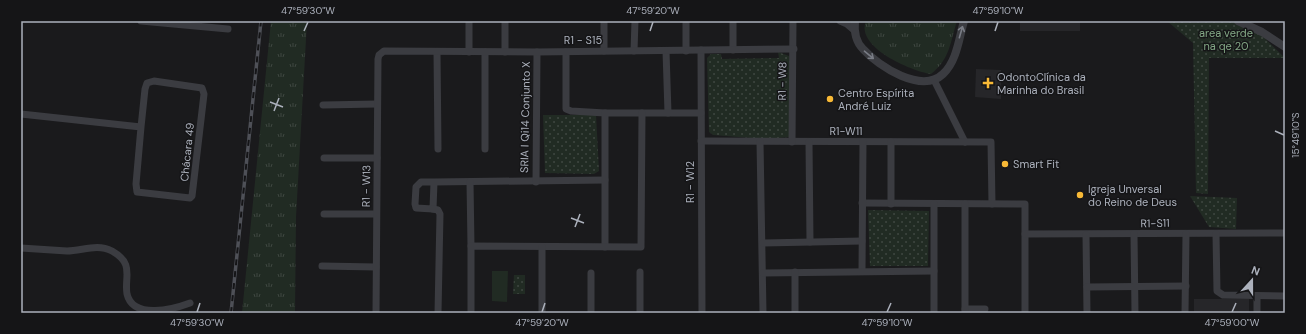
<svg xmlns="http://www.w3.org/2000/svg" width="1306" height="334" font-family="'DM Sans',sans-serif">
<defs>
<pattern id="grass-tufts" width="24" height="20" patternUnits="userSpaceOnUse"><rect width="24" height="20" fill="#212b23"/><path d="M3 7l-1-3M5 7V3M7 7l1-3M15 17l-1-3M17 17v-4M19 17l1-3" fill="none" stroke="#3f4741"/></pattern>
<pattern id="park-dots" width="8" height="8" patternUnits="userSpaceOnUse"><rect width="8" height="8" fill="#212b23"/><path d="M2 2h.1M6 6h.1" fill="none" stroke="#3f4741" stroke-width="1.8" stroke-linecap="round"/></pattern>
</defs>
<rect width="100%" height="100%" fill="#1a1a1c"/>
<!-- built -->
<g fill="#262629">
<rect x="1020" y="21" width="60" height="10"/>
<polygon points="976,69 1001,70 1001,99 975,97"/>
<rect x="1194" y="299" width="55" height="14"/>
</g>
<!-- grass -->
<g fill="url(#grass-tufts)">
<polygon points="271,21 307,21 296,217 295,313 242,313"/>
<path d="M 866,21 L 957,21 C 950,43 950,59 931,74 C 911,71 855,47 866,21 Z"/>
</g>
<!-- park -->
<g fill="url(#park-dots)">
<polygon points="1167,21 1230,21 1258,32 1285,58 1209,58 1208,194 1196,193 1193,43"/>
<polygon points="778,52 789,56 790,62 790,137 765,139 713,135 709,132 707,58 711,54 721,54 722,59 779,58"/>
<polygon points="543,115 596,115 599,171 594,174 545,173"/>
<polygon points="1190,196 1237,198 1236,229 1209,227"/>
<polygon points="868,210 929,211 928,266 870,266"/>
<polygon points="514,275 525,275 525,294 513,294"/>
</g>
<!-- pitch -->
<polygon fill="#212b23" points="492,271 508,271 507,302 492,301"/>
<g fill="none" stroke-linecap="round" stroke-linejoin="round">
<!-- minor -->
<g stroke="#3b3c41" stroke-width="7">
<polyline points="141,21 228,29"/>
<polyline points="469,21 469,52"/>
<polyline points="505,21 505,52"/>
<polyline points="604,21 604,51"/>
<polyline points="686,21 686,51"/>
<polyline points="733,21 733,50"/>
<polyline points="840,21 847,24 854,30"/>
<polyline points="701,50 702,313"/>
<polyline points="634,51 635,21"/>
<polyline points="666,51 668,113"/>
<polyline points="437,52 438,149"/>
<polyline points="485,52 485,149"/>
<polyline points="566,52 566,109 571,111 605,113"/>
<polyline points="934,80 965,142"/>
<polyline points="323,105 377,104"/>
<polyline points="21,114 141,127 136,184 137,192 190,198 192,196 204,94 202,88 154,81 147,83 145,89 141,127"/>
<polyline points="701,141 991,142 992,204"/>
<polyline points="760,142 763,313"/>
<polyline points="792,142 793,21"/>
<polyline points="809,142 810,242"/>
<polyline points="324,158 377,158"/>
<polyline points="434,182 433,209 416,208 415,204 416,187 421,182 434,182 605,180"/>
<polyline points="470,182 471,246"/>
<polyline points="536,182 537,52"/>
<polyline points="862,203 1025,204 1025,313"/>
<polyline points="891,204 891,142"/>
<polyline points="433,209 438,210 440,214 438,313"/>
<polyline points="324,214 376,214"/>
<polyline points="1025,234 1285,233"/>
<polyline points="1134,234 1135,313"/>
<polyline points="1216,234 1217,291 1223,295 1285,296"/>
<polyline points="1086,235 1087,313"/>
<polyline points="763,243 862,241"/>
<polyline points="605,247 605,113 701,113"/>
<path d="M 21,248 C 36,249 52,250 67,251 C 82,251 97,243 112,251 C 135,264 124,277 127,294 C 133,320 174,309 190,303"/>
<polyline points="322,266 376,267"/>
<polyline points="862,271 863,142"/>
<polyline points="640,272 640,313"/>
<polyline points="591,273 591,313"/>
<polyline points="763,273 934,271"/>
<polyline points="1087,287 1186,286"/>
<polyline points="965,309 985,309"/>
<polyline points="376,313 378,59 379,55 384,51 537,52 794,49"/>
<polyline points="471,313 471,246 641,247 642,113"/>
<polyline points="542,313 542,247"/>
<polyline points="795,313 795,272"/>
<polyline points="934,313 934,204"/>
<polyline points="965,313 965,204"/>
<polyline points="1185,313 1186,234"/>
<polyline points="1257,313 1257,296"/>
</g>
<!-- tertiary -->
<g stroke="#3b3c41" stroke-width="8">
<path d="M 855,21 C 854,31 855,41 863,49 C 879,67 922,94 943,74 C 957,61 959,38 964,21"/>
<polyline points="1238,21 1262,32 1285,47"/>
</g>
<defs>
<polyline id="rail" points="231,313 261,21"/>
</defs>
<!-- rail casing -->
<use href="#rail" stroke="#4e5057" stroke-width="3.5"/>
<!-- rail -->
<use href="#rail" stroke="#151517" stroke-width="2" stroke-dasharray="6" stroke-linecap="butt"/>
</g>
<!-- one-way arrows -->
<defs><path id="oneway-shaft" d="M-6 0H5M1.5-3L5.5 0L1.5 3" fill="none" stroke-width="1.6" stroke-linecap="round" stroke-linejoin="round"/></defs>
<g stroke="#797c85">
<use href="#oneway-shaft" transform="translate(961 32) rotate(-74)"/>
<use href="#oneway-shaft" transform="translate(869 55) rotate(40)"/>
</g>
<!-- ticks -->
<path fill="none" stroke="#acb1bc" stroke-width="1.5" d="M 304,31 L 308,22M 650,31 L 653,22M 995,31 L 998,22M 270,102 L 283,107M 274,111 L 279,98M 1275,131 L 1284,135M 571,218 L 584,223M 575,227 L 580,214M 197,312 L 200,303M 542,312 L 545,303M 887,312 L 891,303M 1232,312 L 1236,303"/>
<!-- markers -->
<g fill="#f8b936" stroke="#151517" stroke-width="1.5">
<path d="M986 77h4v4h4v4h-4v4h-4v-4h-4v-4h4z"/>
<circle cx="830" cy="99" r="4"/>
<circle cx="1005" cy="164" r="4"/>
<circle cx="1080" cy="195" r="4"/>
</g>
<g text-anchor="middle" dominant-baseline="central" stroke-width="3" stroke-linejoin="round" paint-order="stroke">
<!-- park labels -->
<g font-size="11" fill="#83a785" stroke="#151517">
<text x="1226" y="33">area verde<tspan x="1226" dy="13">na qe 20</tspan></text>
</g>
<!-- street labels -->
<g font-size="11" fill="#acb1bc" stroke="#151517">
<text x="583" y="40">R1 - S15</text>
<text transform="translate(782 81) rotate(-89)">R1 - W8</text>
<text transform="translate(525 117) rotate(-89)">SRIA I Qi14 Conjunto X</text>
<text x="846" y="131">R1-W11</text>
<text transform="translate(187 152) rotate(-84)">Chácara 49</text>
<text transform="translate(690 182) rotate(-90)">R1 - W12</text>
<text transform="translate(366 186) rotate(-89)">R1 - W13</text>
<text transform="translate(1155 223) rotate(-1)">R1-S11</text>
</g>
<!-- poi labels -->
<g font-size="11" fill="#acb1bc" stroke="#151517" text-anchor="start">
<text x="997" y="77">OdontoClínica da<tspan x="997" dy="13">Marinha do Brasil</tspan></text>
<text x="838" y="93">Centro Espírita<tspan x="838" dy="13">André Luiz</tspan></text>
<text x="1013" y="164">Smart Fit</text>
<text x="1088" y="189">Igreja Unversal<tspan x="1088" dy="13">do Reino de Deus</tspan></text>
</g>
</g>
<!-- border -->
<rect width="1306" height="334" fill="none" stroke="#151517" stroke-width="44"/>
<!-- north arrow -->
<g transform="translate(1252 280) rotate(21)" stroke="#151517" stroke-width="3" paint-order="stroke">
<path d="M0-3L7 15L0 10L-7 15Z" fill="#acb1bc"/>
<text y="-6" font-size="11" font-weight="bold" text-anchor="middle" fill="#acb1bc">N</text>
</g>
<rect x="22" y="22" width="1262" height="290" fill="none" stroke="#acb1bc" stroke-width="1.5"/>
<g font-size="10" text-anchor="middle" fill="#acb1bc">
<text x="308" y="14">47°59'30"W</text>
<text x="653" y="14">47°59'20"W</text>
<text x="998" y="14">47°59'10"W</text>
<text transform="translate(1295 135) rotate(-90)" y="4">15°49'10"S</text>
<text x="197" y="326">47°59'30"W</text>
<text x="542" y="326">47°59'20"W</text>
<text x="887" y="326">47°59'10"W</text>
<text x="1232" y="326">47°59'00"W</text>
</g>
</svg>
